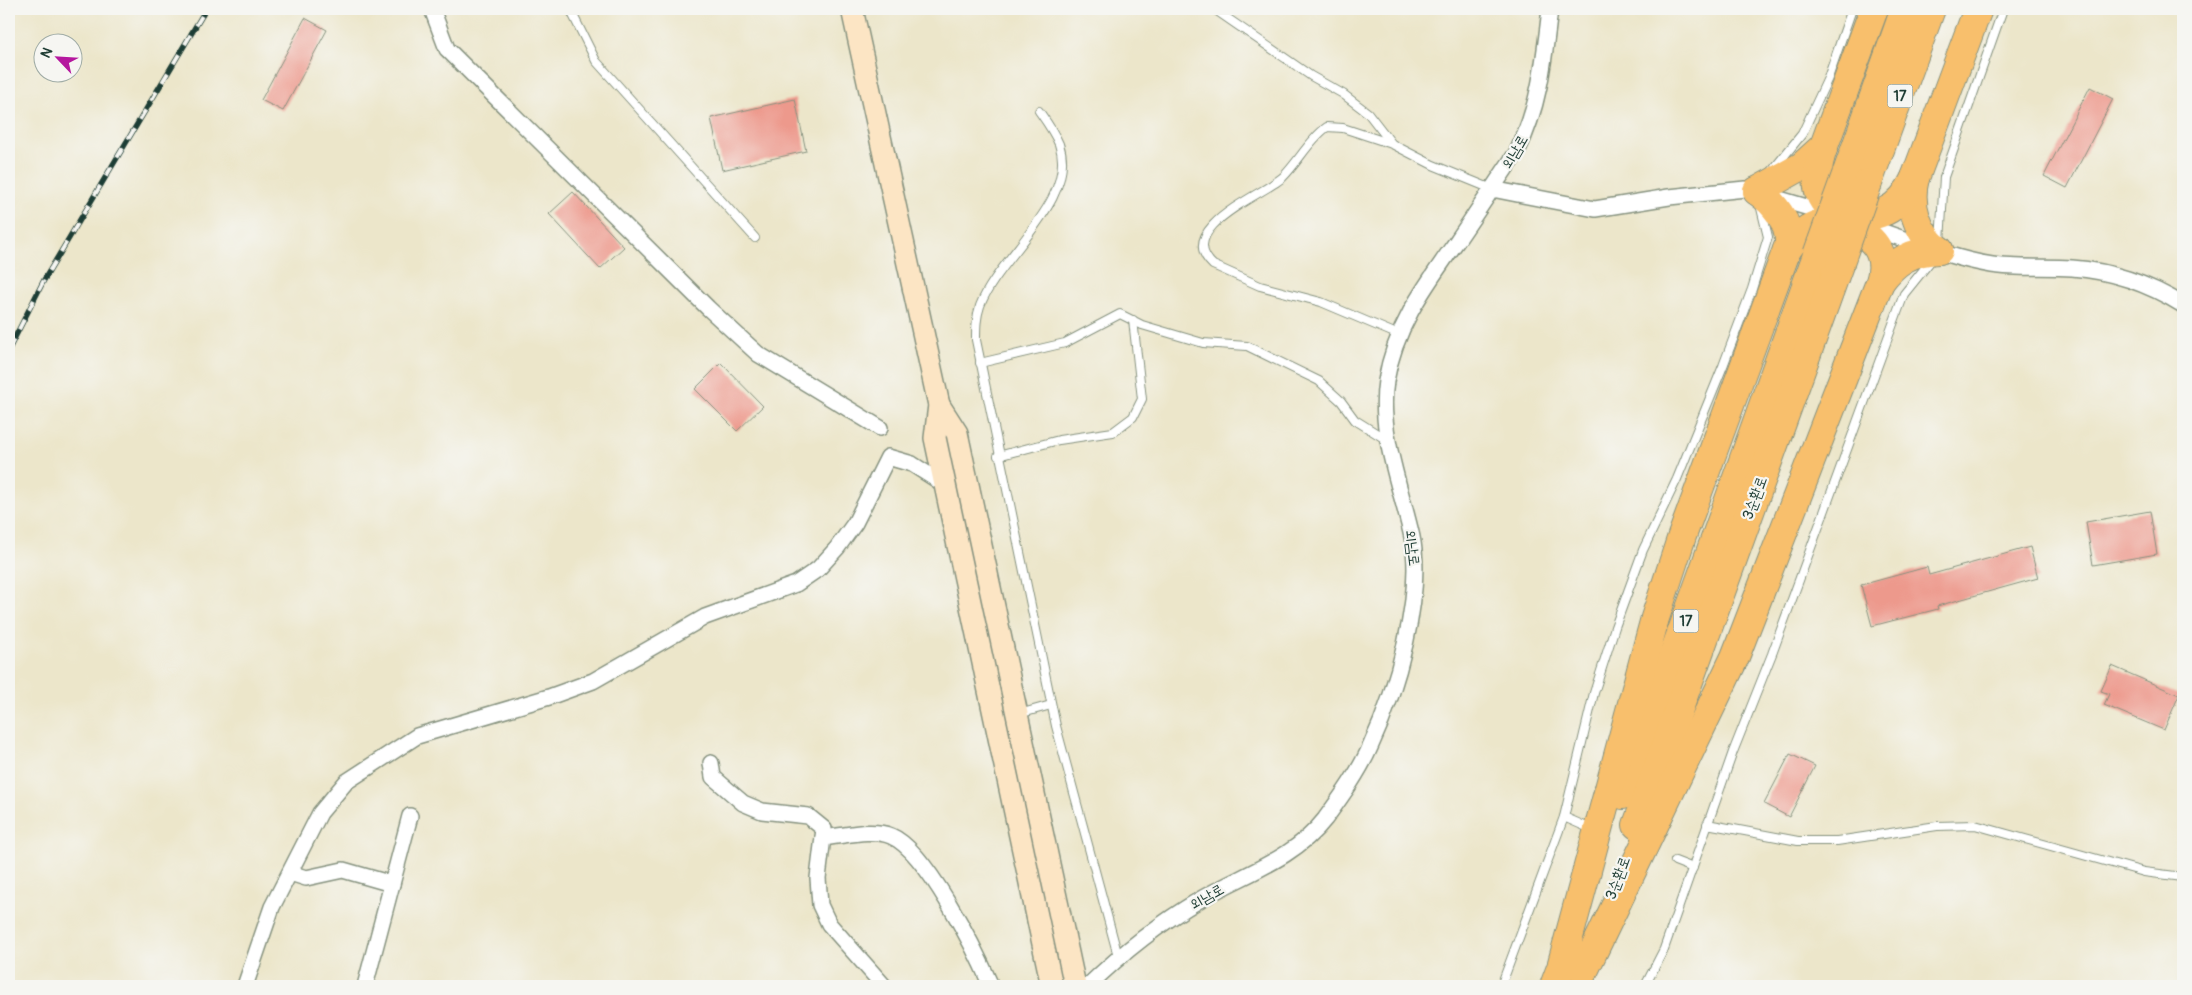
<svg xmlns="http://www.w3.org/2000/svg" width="2192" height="995" font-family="Pangolin,'Poor Story',sans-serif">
<rect width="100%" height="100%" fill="#f6f6f2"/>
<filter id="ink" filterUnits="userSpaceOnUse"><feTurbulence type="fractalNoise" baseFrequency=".02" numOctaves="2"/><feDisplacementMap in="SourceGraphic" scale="10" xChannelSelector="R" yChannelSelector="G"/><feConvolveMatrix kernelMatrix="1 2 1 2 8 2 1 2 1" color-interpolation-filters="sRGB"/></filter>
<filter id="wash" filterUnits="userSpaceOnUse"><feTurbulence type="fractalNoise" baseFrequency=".0096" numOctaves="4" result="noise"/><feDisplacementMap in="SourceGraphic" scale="20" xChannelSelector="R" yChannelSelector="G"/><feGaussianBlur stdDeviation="1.12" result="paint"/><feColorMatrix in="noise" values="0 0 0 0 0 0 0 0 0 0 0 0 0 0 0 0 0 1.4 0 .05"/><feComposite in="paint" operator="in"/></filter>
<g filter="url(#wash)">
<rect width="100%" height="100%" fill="#ece6ca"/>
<g id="blocks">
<!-- building -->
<g fill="#ed998c">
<polygon points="305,18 327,30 283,111 261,100"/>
<polygon points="2090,87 2113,99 2067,188 2044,176"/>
<polygon points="795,99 806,151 722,170 711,118"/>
<polygon points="573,192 624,247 600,269 549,214"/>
<polygon points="721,363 763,406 737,431 695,389"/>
<polygon points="2150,511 2157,554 2093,565 2086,522"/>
<polygon points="2030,547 2038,578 1937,606 1938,609 1872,626 1861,585 1927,567 1929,575"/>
<polygon points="2112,666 2179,695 2164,730 2104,705 2109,694 2101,691"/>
<polygon points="1790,754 1815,766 1789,817 1764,804"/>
</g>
</g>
</g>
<g filter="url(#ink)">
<use href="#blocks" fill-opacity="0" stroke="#86927f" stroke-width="1"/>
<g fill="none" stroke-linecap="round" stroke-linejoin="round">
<defs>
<g id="lane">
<polyline points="570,9 596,61 755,238"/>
<polyline points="1214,9 1311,76 1343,94 1368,113 1392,144 1433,165 1492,189"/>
<path d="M 1039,111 C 1046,121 1054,132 1059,144 C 1079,200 998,257 980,306 C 976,318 976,328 976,340 L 1056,726 L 1118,956"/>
<path d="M 1392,144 L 1343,128 L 1327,127 C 1309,140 1299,161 1283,177 C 1265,194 1173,228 1213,265 L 1260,286 L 1321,302 L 1399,335"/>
<polyline points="1772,171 1802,134 1828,78 1852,9"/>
<polyline points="1940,242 1944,177 2003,9"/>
<polyline points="980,363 1065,343 1120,314 1142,325 1203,343 1247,346 1319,381 1341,401 1355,420 1387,440"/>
<polyline points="998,456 1059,440 1113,432 1133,417 1142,399 1133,320"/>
<polyline points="1019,714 1051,705"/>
<polyline points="1564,817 1589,828"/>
<polyline points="1707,824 1798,841 1837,841 1937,826 1975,825 2144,872 2183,877"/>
<polyline points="1675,861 1693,868"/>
<polyline points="1501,986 1564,817 1594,693 1615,627 1643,550 1677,479 1723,366 1752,289 1768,237 1760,204"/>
<polyline points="1645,986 1664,949 1733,752 1772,654 1904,294 1933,258"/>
</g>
<g id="street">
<polyline points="432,9 447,49 708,308 758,354 880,428"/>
<polyline points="1492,189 1595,209 1669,197 1745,189 1830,214"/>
<path d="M 1864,225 C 1906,239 1948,258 1992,265 C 2018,269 2045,266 2072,268 C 2113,271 2149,284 2183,305"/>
<polyline points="711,763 713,777 743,803 762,811 808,816 824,829 818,878 820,905 829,924 884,986"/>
<path d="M 823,838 C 844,836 872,828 891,836 C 926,850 976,951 991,986"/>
<polyline points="290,873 306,878 343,870 392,884"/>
<polyline points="245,986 272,907 320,813 346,782 417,736 549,697 593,681 705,617 796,584 818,569 837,548 855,523 888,457 912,464 945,485"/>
<polyline points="365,986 410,816"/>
<path d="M 1088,986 C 1122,953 1160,923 1201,899 C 1244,874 1294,859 1325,819 C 1341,797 1360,771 1371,745 C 1396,692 1424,595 1412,537 C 1401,487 1378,432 1386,381 C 1395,326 1426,285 1457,241 C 1477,212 1497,181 1517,152 C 1540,105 1544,60 1550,9"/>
</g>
<g id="secondary">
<polyline points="852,9 939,405 935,438 1052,986"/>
<polyline points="939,405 957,433 1075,986"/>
</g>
<g id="highway">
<polyline points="1846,175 1905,9"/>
<path d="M 1915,178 C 1908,204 1917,234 1939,250"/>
<polyline points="1868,183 1931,9"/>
<polyline points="1757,191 1802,166 1824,146"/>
<path d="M 1787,250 C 1825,191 1883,248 1915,178 L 1978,9"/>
<path d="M 1880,282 C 1896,260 1912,251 1939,250"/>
<polyline points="1623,795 1817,255"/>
<polyline points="1637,825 1840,262"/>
<path d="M 1562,963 L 1655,618 L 1682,536 L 1789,244 C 1790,222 1774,203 1757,191"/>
<path d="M 1584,971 L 1735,657 L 1880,282 C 1896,229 1831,228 1819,192 C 1815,177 1819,160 1824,146 L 1874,9"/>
<polyline points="1554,986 1569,946"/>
</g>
</defs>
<!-- lane casing -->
<use href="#lane" stroke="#86927f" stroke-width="10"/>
<!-- street casing -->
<use href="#street" stroke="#86927f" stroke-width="18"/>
<!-- secondary casing -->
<use href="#secondary" stroke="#86927f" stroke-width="24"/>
<!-- highway casing -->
<use href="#highway" stroke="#86927f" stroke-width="30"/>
<!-- lane -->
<use href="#lane" stroke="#fff" stroke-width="8"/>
<!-- street -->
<use href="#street" stroke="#fff" stroke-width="15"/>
<!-- secondary -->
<use href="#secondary" stroke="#fce5c4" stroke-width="21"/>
<!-- highway -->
<use href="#highway" stroke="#f8bf6c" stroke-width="28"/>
<defs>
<polyline id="rail" points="9,349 44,280 206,9"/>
</defs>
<!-- rail casing -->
<use href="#rail" stroke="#1f3d34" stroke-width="5.5"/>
<!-- rail -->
<use href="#rail" stroke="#f6f6f2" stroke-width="4" stroke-dasharray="11" stroke-linecap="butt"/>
<defs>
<g id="highway-bridge">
<polyline points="1817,255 1846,175"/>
<polyline points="1840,262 1868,183"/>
</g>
</defs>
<!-- highway-bridge casing -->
<use href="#highway-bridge" stroke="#86927f" stroke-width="30" stroke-linecap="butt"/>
<!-- highway-bridge -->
<use href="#highway-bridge" stroke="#f8bf6c" stroke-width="28"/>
</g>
</g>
<g text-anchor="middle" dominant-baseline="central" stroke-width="4.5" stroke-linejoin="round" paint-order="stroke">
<!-- shield labels -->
<g fill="#f6f6f2" stroke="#60746d" stroke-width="1">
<rect x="1887.5" y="84.5" width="25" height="23" rx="4"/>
<rect x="1673.5" y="609.5" width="25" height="23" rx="4"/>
</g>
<g font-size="14" font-weight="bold" fill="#1f3d34">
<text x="1900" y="96">17</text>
<text x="1686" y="621">17</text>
</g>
<!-- street labels -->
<g font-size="15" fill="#1f3d34" stroke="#f6f6f2">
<text transform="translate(1515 152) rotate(-60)">외남로</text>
<text transform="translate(1755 498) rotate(-70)">3순환로</text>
<text transform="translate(1412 548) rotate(83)">외남로</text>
<text transform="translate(1618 878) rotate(-70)">3순환로</text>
<text transform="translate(1207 897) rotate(-30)">외남로</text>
</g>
</g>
<!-- margin -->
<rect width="2192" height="995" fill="none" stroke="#f6f6f2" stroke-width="30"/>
<!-- north arrow -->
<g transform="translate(58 58) rotate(295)"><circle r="24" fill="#f6f6f2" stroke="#a0aca6"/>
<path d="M0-4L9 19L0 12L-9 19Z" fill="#b5179e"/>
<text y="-8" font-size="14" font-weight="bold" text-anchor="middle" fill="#1f3d34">N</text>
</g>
</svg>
